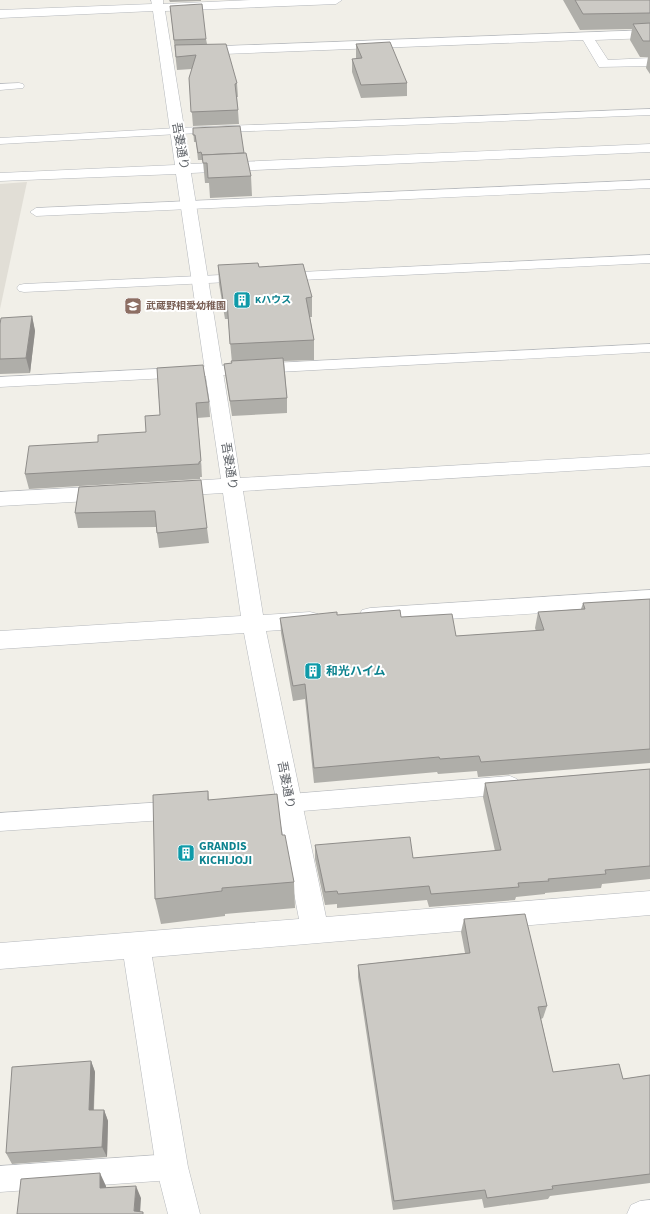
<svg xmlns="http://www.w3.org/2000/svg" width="650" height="1214" font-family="'Source Sans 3','Noto Sans JP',sans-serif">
<rect width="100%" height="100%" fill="#f1efe8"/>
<!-- education -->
<polygon fill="#e1ded6" points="27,182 0,309 0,184"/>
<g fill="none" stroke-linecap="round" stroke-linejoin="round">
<defs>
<g id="lane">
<polygon points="19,83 23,84 24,86 23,88 0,90 0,84"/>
<polygon points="650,109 650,115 178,134 0,144 0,138 178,128"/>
<polygon points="650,180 650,188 36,216 30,212 36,208"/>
<polygon points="650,255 650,263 281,281 276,280 274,277 276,274 281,273"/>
<polygon points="244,274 249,275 251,278 249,281 24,292 19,291 17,288 19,285 24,284"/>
<polygon points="650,344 650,352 0,387 0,377"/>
<polygon points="510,776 517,779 520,785 517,791 510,794 278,813 271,810 268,804 271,798 278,795"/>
<polygon points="179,801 186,804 189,810 186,816 179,819 0,831 0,813"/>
<polygon points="172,1154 181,1158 185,1167 181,1176 172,1180 0,1192 0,1166"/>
<polygon points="650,1200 650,1214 627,1214 631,1205 640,1201"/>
</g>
<g id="street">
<polygon points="151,0 163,0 163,4 251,0 342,0 336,4 165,11 190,164 650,144 650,152 191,173 240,478 650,454 650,466 243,491 263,615 310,612 318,614 321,620 318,626 310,628 266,631 326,917 650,891 650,915 152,957 188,1167 200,1214 168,1214 156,1167 124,959 0,969 0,943 299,919 244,633 0,649 0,631 241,616 223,493 173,496 166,494 163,489 166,484 173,482 221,479 176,174 0,181 0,173 175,165 153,11 0,18 0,10 152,4"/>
<polygon points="650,30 650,38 595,40 608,60 650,58 650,66 599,67 583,40 198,55 192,51 198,47"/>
<polygon points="107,486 114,488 117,493 114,498 107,500 0,506 0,492"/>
<polygon points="650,590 650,606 370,624 362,622 359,616 362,610 370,608"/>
</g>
</defs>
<!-- lane casing -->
<use href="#lane" stroke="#b5b8bc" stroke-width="1"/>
<!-- street casing -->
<use href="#street" stroke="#b5b8bc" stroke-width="1"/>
<!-- lane -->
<use href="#lane" fill="#fff" fill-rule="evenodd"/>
<!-- street -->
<use href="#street" fill="#fff" fill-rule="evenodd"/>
</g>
<!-- wall -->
<g fill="#afaea9">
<polygon points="169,0 201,0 201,1 170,2"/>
<polygon points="563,0 650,0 650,74 646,68 648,57 640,57 630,40 632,29 580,30"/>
<polygon points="170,6 206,39 207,44 237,83 238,97 237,97 239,124 193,126 189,78 192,69 177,70"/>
<polygon points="356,44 407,83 407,96 361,98 352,72 352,59 356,59"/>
<polygon points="193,128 244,153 251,176 252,196 210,198 209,183 205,183 203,162 202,160 198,160 196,142 194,142"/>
<polygon points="218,265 259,267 312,297 312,317 310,317 314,340 314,360 284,361 287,398 287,413 232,416 226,379 224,364 232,363 228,319 225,319 219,284"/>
<polygon points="32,316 35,331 30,373 0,374 0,324"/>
<polygon points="157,368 209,402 210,417 197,418 202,477 200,477 200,479 29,489 25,474 98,442 146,432 160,415"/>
<polygon points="79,487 207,528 209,543 159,548 156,527 78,528 75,513"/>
<polygon points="650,599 650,763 478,777 477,771 438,774 437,772 314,783 305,699 293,701 281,633 280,618 337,615 401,617 456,636 536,631 535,628 538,612 581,609 583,603"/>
<polygon points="650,769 650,879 602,884 601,888 545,893 545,894 516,897 515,900 429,907 427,900 337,908 337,904 325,905 315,859 315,845 413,858 495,851 483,797 485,783"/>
<polygon points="208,791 209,800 282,835 294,882 295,908 225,914 225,916 161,924 155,899"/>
<polygon points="464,919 547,1006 543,1018 541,1019 553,1072 623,1079 650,1075 650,1183 550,1196 548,1199 484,1208 482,1199 393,1210 358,977 358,965 465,953 461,932"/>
<polygon points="91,1061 95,1072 94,1110 104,1110 108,1121 107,1157 12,1164 6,1153"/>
</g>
<!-- shaded-wall -->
<g fill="#8f8d8a">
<polygon points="32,316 35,331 30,373 26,358"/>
<polygon points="196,403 197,418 202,477 201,461"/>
<polygon points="91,1061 95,1072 93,1121 89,1110"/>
<polygon points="104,1110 108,1121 107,1157 102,1147"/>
<polygon points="100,1173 106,1186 106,1200 100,1188"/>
<polygon points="136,1186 141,1198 140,1214 134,1211"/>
</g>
<!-- building -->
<g fill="#cccac5" stroke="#8f8d8a">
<polygon points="575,0 650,0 650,13 583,14"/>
<polygon points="202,4 206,39 174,40 170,6"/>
<polygon points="650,23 650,41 643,41 633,24"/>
<polygon points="390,42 407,83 361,85 352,59 362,58 356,44"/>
<polygon points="226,44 237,83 235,84 238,110 191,112 189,78 196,55 176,57 175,45"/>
<polygon points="240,126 244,153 202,155 201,152 198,153 195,135 193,135 193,128"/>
<polygon points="246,153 251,176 208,178 207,163 203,163 202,155"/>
<polygon points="258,263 259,267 303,264 312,297 306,298 314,340 230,344 227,300 223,300 218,265"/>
<polygon points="32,316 26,358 0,359 0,324 1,318"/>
<polygon points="283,358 287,398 230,401 224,364 232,363 231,361"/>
<polygon points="203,365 209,402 196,403 201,461 199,462 199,464 25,474 29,446 98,442 98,435 146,432 145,416 160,415 157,368"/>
<polygon points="201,480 207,528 157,533 155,511 75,513 79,487"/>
<polygon points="650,599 650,749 481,762 479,756 440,759 439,757 314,768 305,684 293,686 280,618 337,612 337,615 400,610 401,617 452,614 456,636 544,630 538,612 585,609 583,603"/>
<polygon points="650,769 650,866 605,870 606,874 548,879 549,881 518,883 519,887 431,894 429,886 338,894 337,891 325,892 315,845 410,837 413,858 501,850 485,783"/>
<polygon points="208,791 208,800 277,794 282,835 285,835 294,882 222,888 222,891 155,899 153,795"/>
<polygon points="525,914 547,1006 538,1007 553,1072 619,1064 623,1079 650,1075 650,1174 552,1186 553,1189 487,1198 485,1190 394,1201 358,965 470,953 464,919"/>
<polygon points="91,1061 89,1110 104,1110 102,1147 6,1153 12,1067"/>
<polygon points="100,1173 100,1188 136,1186 134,1211 143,1212 143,1214 17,1214 21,1179"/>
</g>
<!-- icons -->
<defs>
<symbol id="building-square" viewBox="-11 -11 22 22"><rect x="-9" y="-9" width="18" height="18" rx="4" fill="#0f9aa8" stroke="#fff"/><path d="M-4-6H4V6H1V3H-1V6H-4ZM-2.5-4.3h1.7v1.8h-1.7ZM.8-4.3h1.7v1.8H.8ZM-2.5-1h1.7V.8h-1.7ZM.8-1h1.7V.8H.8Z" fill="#fff"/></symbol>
<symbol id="school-square" viewBox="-11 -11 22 22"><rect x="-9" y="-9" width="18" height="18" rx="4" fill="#8d6e63" stroke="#fff"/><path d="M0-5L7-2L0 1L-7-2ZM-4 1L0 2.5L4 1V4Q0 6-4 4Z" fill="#fff"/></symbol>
</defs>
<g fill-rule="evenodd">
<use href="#building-square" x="232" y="290" width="20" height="20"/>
<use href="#school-square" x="123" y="296" width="20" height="20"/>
<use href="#building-square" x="303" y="661" width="20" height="20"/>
<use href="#building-square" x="176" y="843" width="20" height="20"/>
</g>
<g text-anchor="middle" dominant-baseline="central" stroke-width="4" stroke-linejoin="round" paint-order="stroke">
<!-- far-culture labels -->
<g font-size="10" font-weight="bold" fill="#0d838f" stroke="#fff" text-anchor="start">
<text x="255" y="300">Kハウス</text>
</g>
<!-- far-education labels -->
<g font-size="10" font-weight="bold" fill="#785e54" stroke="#fff" text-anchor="start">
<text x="146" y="306">武蔵野相愛幼稚園</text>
</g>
<!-- street labels -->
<g font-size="12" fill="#5f6368" stroke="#fff">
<text transform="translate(180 146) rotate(80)">吾妻通り</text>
<text transform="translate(229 466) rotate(81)">吾妻通り</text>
<text transform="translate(286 785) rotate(79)">吾妻通り</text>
</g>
<!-- culture labels -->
<g font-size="12" font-weight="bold" fill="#0d838f" stroke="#fff" text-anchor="start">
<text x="326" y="671">和光ハイム</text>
<text x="199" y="846">GRANDIS<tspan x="199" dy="14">KICHIJOJI</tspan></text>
</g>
</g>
</svg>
